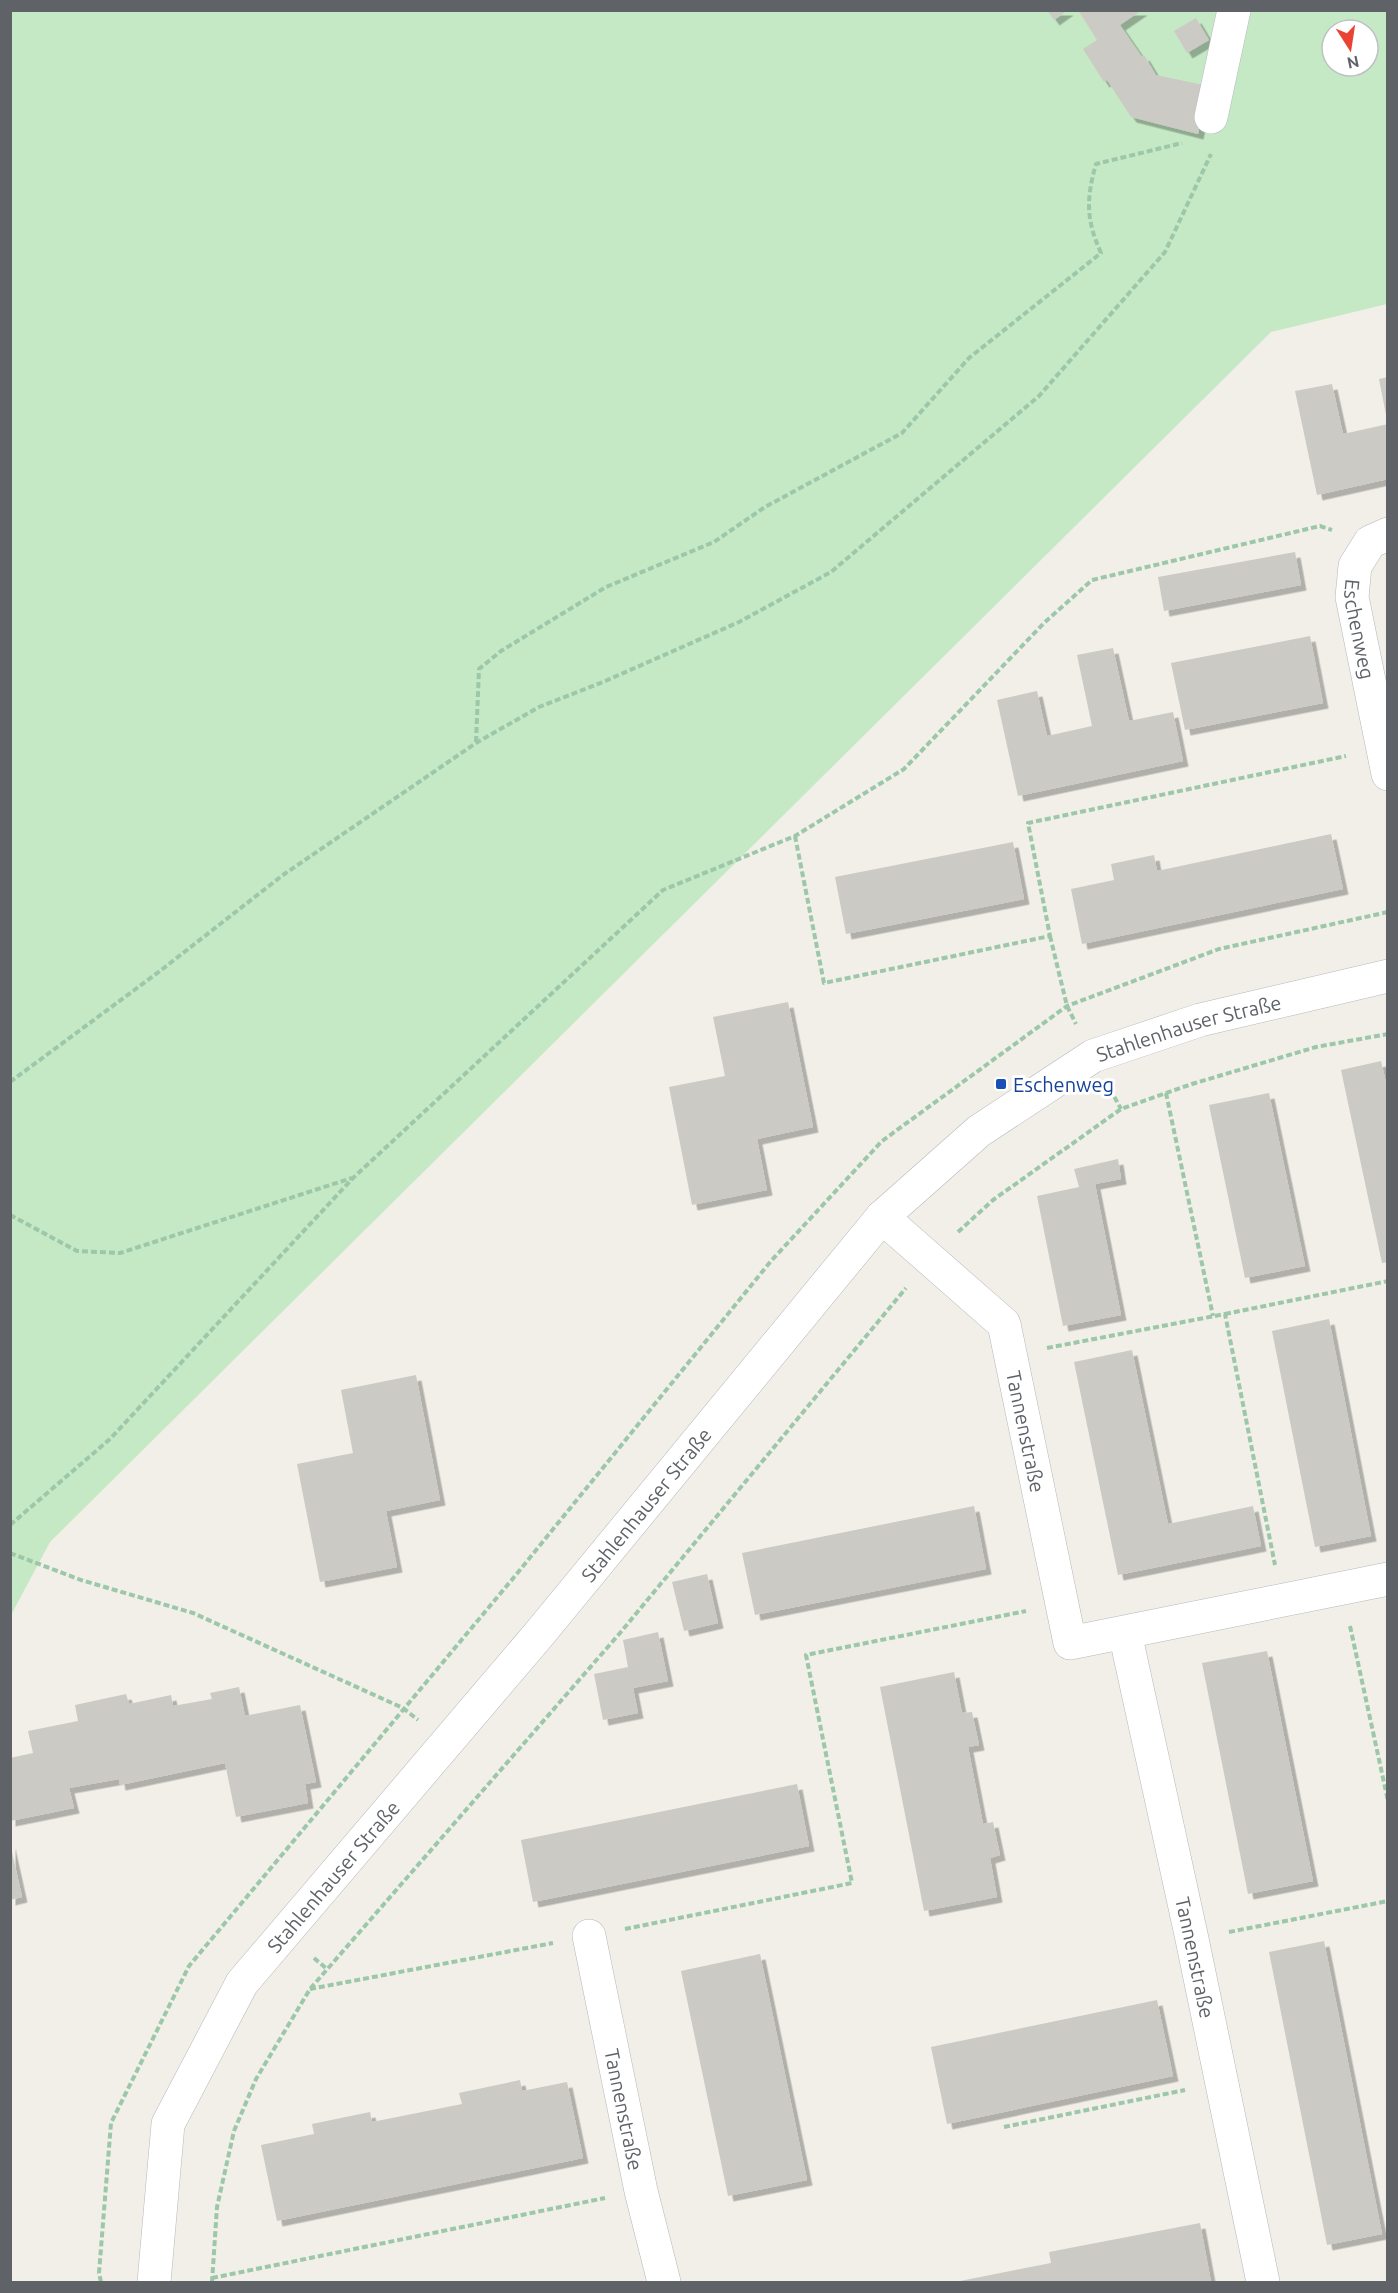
<svg xmlns="http://www.w3.org/2000/svg" width="1398" height="2293" font-family="Ubuntu,sans-serif">
<defs>
<filter id="shadow"><feDropShadow dx="5.5" dy="5.5" stdDeviation="0" flood-color="#0004"/></filter>
</defs>
<rect width="100%" height="100%" fill="#f1efe8"/>
<!-- green -->
<path fill="#c5e8c5" fill-rule="evenodd" d="M 11,11 L 1387,11 L 1387,304 L 1271,332 L 50,1542 L 11,1615 ZM 1332,30 L 1368,30 L 1368,66 L 1332,66 Z"/>
<!-- building -->
<g fill="#cccac5" filter="url(#shadow)">
<polygon points="1047,10 1068,10 1054,20"/>
<polygon points="1078,10 1142,10 1120,25 1142,57 1144,55 1156,75 1208,86 1198,134 1131,117 1107,80 1104,82 1083,49 1097,40"/>
<polygon points="1196,18 1209,40 1187,53 1174,31"/>
<polygon points="1388,377 1388,415 1386,415 1379,379"/>
<polygon points="1332,384 1343,434 1388,424 1388,479 1317,495 1295,391"/>
<polygon points="1295,552 1301,585 1164,611 1158,577"/>
<polygon points="1310,636 1323,703 1185,730 1171,663"/>
<polygon points="1113,648 1129,721 1173,712 1183,761 1018,796 997,700 1037,691 1047,736 1092,726 1077,655"/>
<polygon points="1331,834 1343,889 1082,944 1071,889 1114,880 1111,864 1154,855 1157,871"/>
<polygon points="1013,842 1024,899 846,934 835,877"/>
<polygon points="788,1002 813,1127 757,1139 767,1190 692,1205 669,1087 725,1076 713,1017"/>
<polygon points="1381,1061 1388,1092 1388,1262 1382,1263 1341,1070"/>
<polygon points="1269,1093 1305,1266 1245,1278 1209,1105"/>
<polygon points="1118,1159 1121,1179 1095,1184 1121,1315 1063,1326 1037,1196 1079,1187 1074,1169"/>
<polygon points="1329,1319 1371,1536 1315,1547 1272,1331"/>
<polygon points="1132,1350 1168,1524 1253,1506 1261,1546 1118,1575 1074,1362"/>
<polygon points="416,1375 440,1500 386,1511 397,1567 320,1582 297,1464 353,1453 341,1390"/>
<polygon points="974,1506 986,1569 755,1615 742,1553"/>
<polygon points="707,1574 718,1623 684,1631 672,1582"/>
<polygon points="658,1632 668,1681 633,1688 638,1713 603,1720 594,1674 628,1667 623,1640"/>
<polygon points="1267,1651 1313,1881 1248,1894 1202,1663"/>
<polygon points="954,1672 962,1713 972,1712 979,1745 968,1747 983,1824 993,1822 1000,1855 990,1858 997,1897 924,1911 880,1687"/>
<polygon points="239,1687 245,1716 300,1705 316,1782 305,1784 308,1803 236,1817 225,1763 120,1785 119,1779 69,1788 74,1808 10,1821 10,1758 33,1753 28,1731 78,1721 75,1705 126,1694 129,1704 171,1695 173,1706 212,1699 210,1693"/>
<polygon points="797,1784 809,1846 533,1902 521,1840"/>
<polygon points="10,1843 22,1897 10,1900"/>
<polygon points="1324,1941 1382,2234 1327,2245 1269,1952"/>
<polygon points="760,1954 807,2180 728,2196 681,1971"/>
<polygon points="1157,2000 1173,2076 947,2124 931,2047"/>
<polygon points="520,2080 522,2091 567,2082 583,2158 277,2221 261,2145 314,2134 312,2124 370,2112 372,2122 462,2104 459,2093"/>
<polygon points="1200,2223 1211,2282 955,2282 1051,2263 1049,2252"/>
</g>
<g fill="none" stroke-linecap="round" stroke-linejoin="round">
<defs>
<g id="minor">
<polyline points="1211,117 1234,10"/>
<path id="s1" d="M 1388,534 L 1370,542 L 1355,566 L 1352,597 L 1388,774"/>
<path id="s2" d="M 882,1217 L 1004,1324 L 1070,1643 L 1388,1579"/>
<path id="s3" d="M 1125,1633 L 1192,1939 L 1263,2282"/>
<path id="s4" d="M 589,1936 L 641,2191 L 664,2282"/>
</g>
<g id="tertiary">
<path id="s5" d="M 154,2282 L 168,2124 L 242,1983 L 540,1633 L 882,1217 L 979,1131 L 1093,1056 L 1200,1020 L 1388,976"/>
</g>
</defs>
<!-- minor casing -->
<use href="#minor" stroke="#b5b8bc" stroke-width="34"/>
<!-- tertiary casing -->
<use href="#tertiary" stroke="#b5b8bc" stroke-width="34"/>
<!-- path -->
<g stroke="#9cc7a9" stroke-width="4" stroke-dasharray="6 3" stroke-linecap="butt">
<path d="M 476,742 L 479,669 L 501,651 L 606,587 L 714,542 L 765,507 L 902,433 L 969,358 L 1101,253 C 1086,220 1086,199 1096,164 L 1182,143"/>
<polyline points="795,836 824,983 1050,936 1028,823 1346,756"/>
<polyline points="1050,936 1067,1006 1076,1024"/>
<polyline points="10,1082 160,971 283,875 476,743 539,707 603,682 739,622 831,572 1039,396 1165,252 1211,154"/>
<polyline points="1110,1089 1121,1109"/>
<polyline points="1166,1093 1213,1316"/>
<polyline points="10,1215 77,1251 120,1253 352,1178"/>
<polyline points="958,1232 993,1200 1121,1109 1192,1084 1316,1047 1388,1034"/>
<polyline points="1225,1314 1388,1281"/>
<polyline points="1047,1348 1225,1314 1275,1565"/>
<polyline points="10,1525 110,1439 353,1178 663,890 795,836 904,769 1045,622 1092,580 1320,526 1332,530"/>
<polyline points="10,1553 81,1580 193,1613 403,1708 418,1720"/>
<polyline points="1350,1626 1388,1801"/>
<polyline points="625,1929 852,1883 806,1655 1026,1611"/>
<polyline points="1229,1932 1388,1901"/>
<polyline points="314,1958 327,1969"/>
<polyline points="310,1989 553,1943"/>
<polyline points="1004,2127 1185,2090"/>
<polyline points="212,2278 605,2198"/>
<polyline points="101,2282 99,2273 111,2123 189,1966 515,1576 771,1261 882,1141 1067,1006 1219,949 1388,912"/>
<polyline points="212,2282 217,2207 234,2131 256,2079 310,1989 620,1633 906,1288"/>
</g>
<!-- minor -->
<use href="#minor" stroke="#fff" stroke-width="33"/>
<!-- tertiary -->
<use href="#tertiary" stroke="#fff" stroke-width="33"/>
</g>
<!-- markers -->
<rect fill="#1a4fb4" stroke="#fff" stroke-width="2" x="995" y="1078" width="12" height="12" rx="3"/>
<g text-anchor="middle" dominant-baseline="central" stroke-width="6" stroke-linejoin="round" paint-order="stroke">
<!-- street labels -->
<g font-size="20" fill="#5f6368" stroke="#fff">
<text stroke="none"><textPath href="#s1" startOffset="112">Eschenweg</textPath></text>
<text stroke="none"><textPath href="#s5" startOffset="1682">Stahlenhauser Straße</textPath></text>
<text stroke="none"><textPath href="#s2" startOffset="272">Tannenstraße</textPath></text>
<text stroke="none"><textPath href="#s5" startOffset="944">Stahlenhauser Straße</textPath></text>
<text stroke="none"><textPath href="#s5" startOffset="458">Stahlenhauser Straße</textPath></text>
<text stroke="none"><textPath href="#s3" startOffset="332">Tannenstraße</textPath></text>
<text stroke="none"><textPath href="#s4" startOffset="177">Tannenstraße</textPath></text>
</g>
<!-- transit labels -->
<g font-size="20" fill="#164399" stroke="#fff" text-anchor="start">
<text x="1013" y="1084">Eschenweg</text>
</g>
</g>
<!-- border -->
<rect width="1398" height="2293" fill="none" stroke="#5f6368" stroke-width="24"/>
<!-- north arrow -->
<g transform="translate(1350 48) rotate(168)"><circle r="28" fill="#ffffff" stroke="#bfc1c3" stroke-width="1.5"/>
<path d="M0-4.5L10 22L0 15L-10 22Z" fill="#ea4335"/>
<text y="-9" font-size="16" font-weight="bold" text-anchor="middle" fill="#5f6368">N</text>
</g>
</svg>
